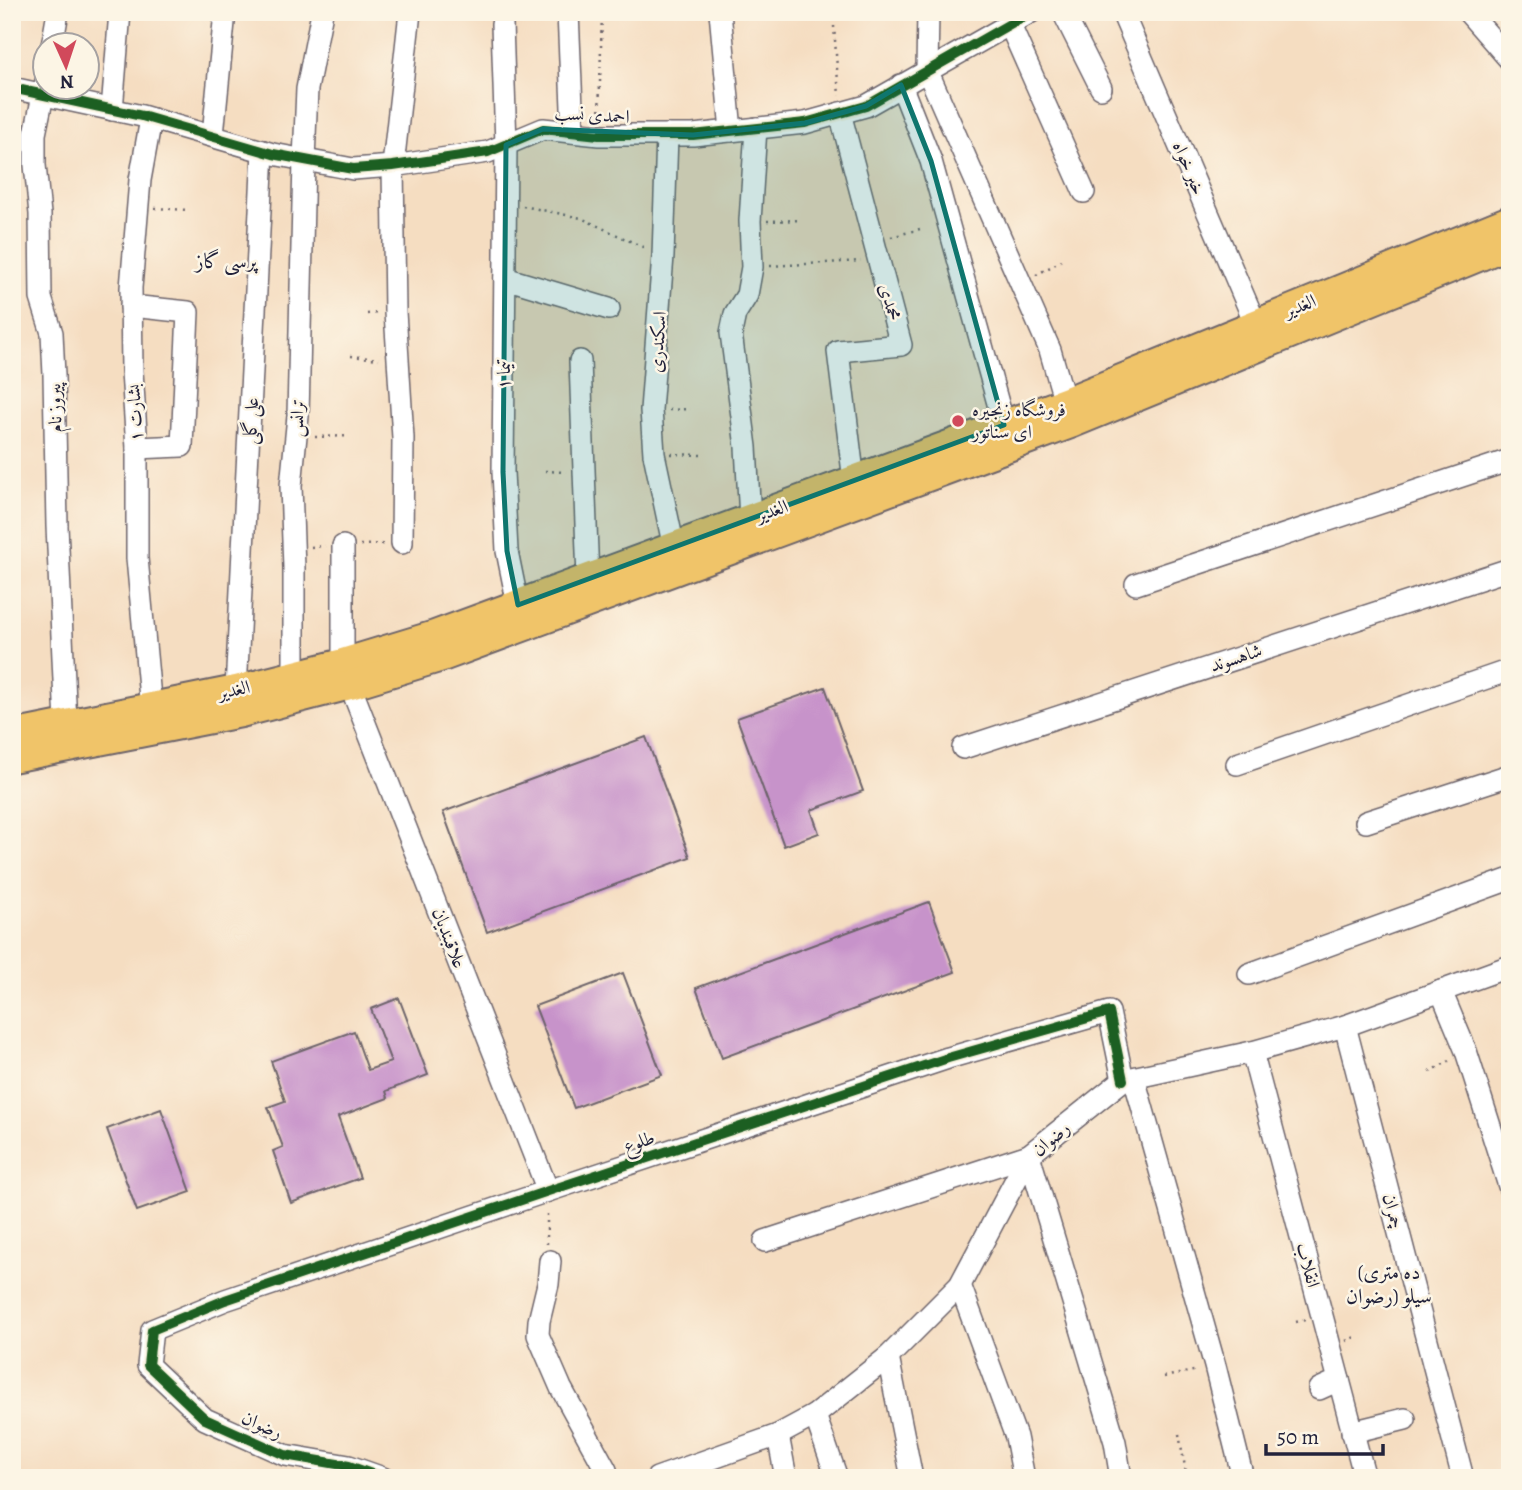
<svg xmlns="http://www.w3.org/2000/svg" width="1522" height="1490" font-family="Alegreya,Amiri,serif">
<rect width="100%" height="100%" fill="#fcf5e5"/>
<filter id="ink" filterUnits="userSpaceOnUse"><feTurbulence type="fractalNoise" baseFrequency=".0143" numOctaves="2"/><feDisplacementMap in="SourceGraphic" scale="14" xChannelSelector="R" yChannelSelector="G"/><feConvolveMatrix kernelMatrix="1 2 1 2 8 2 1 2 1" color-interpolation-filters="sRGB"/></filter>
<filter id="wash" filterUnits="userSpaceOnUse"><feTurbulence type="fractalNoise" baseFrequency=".00686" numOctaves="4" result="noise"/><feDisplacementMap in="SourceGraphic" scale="28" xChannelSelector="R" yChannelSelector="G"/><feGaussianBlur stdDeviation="1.57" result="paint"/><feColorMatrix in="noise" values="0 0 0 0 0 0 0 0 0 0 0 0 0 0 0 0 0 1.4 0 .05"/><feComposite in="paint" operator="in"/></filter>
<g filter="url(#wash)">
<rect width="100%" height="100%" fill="#f5ddc1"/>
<g id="blocks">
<!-- building -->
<g fill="#c793ca">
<polygon points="825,687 863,791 811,810 819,833 784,846 737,718"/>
<polygon points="646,737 690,857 487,932 443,812"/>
<polygon points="929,902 955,972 722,1058 696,988"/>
<polygon points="623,973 662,1075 574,1108 535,1006"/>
<polygon points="399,998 428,1075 386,1091 388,1098 338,1117 360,1178 291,1203 273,1151 283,1147 268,1107 285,1101 271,1061 354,1031 368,1070 391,1062 371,1009"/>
<polygon points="161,1109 191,1192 137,1211 107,1129"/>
</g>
</g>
</g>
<g filter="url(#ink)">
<use href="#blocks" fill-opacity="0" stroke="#6c636a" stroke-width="2"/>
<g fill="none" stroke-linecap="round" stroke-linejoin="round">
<defs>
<g id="minor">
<polyline points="568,12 573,132"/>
<polyline points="720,12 731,131"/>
<polyline points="928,12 927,70 1050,350 1065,402"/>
<polyline points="1063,12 1101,88"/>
<polyline points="1122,12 1256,325"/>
<polyline points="1468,12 1510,60"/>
<polyline points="1009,23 1084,192"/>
<polyline points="502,24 506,145 503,472 507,551 518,605"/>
<polyline points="52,46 58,12"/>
<polyline points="46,81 35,134 35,165 40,214 41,298 52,333 54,375 57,526 66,724"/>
<polyline points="901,85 931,161 1004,425"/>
<polyline points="12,88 142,116 273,154 353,169 393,166 488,152 543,129 599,135 693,135 805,123 866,106 1031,12"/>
<polyline points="112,110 120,12"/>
<polyline points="840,113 901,345 838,351 854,481"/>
<polyline points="151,119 140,180 131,288 132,371 137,448 137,558 151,709"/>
<polyline points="213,135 225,12"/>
<polyline points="667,135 663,256 651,410 654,454 674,548"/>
<polyline points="505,278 609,309"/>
<polyline points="131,306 188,312 182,446 137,448"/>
<polyline points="580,361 588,579"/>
<polyline points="750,519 746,447 731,333 735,314 747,295 752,267 750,221 756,128"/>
<polyline points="402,543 403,438 395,312 393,166 410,12"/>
<polyline points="1136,584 1510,460"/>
<polyline points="343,663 343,546"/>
<polyline points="294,676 294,568 291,486 298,416 304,160 307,89 322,12"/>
<polyline points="350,685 548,1191"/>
<polyline points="236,690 263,151"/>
<polyline points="963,748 1510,569"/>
<polyline points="1237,764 1510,670"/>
<polyline points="1366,822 1510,775"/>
<polyline points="1249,974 1510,879"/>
<polyline points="1441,991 1466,1051 1510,1189"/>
<polyline points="1345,1026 1463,1478"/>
<polyline points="1252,1052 1365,1478"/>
<polyline points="1134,1078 1215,1366 1243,1478"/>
<polyline points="765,1241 1029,1155 1115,1442 1121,1478"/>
<polyline points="550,1261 548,1284 539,1321 538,1335 561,1388 606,1470 608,1478"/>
<polyline points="960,1285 1016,1437 1024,1478"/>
<polyline points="888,1357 912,1478"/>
<polyline points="1319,1389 1339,1380"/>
<polyline points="815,1415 837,1478"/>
<polyline points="1352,1432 1405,1419"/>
<polyline points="778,1435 786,1478"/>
<polyline points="383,1478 349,1466 285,1455 205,1419 148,1365 152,1330 225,1300 548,1191 948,1058 1109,1012 1123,1080"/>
<polyline points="657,1478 778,1435 815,1415 888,1357 960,1285 1029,1155 1123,1080 1252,1052 1345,1026 1510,966"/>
</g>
<g id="major">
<polyline points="12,735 236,690 343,663 435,635 1065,402 1510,220"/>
<polyline points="12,758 241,713 350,685 442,657 1073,423 1510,244"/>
</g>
</defs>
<!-- minor casing -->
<use href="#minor" stroke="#6c636a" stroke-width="24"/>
<!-- major casing -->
<use href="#major" stroke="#6c636a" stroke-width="32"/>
<!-- path -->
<g stroke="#6c636a" stroke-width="2.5" stroke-dasharray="2 5" stroke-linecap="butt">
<polyline points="833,12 839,96"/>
<polyline points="599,117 602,12"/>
<polyline points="523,206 581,218 645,248"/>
<polyline points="155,208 188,210"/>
<polyline points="767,221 802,220"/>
<polyline points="12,230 22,230"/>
<polyline points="891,237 920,229"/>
<polyline points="770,266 861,261"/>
<polyline points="1036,275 1061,261"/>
<polyline points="367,314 378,313"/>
<polyline points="351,356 379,359"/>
<polyline points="669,410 690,409"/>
<polyline points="315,437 350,436"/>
<polyline points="671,454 702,455"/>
<polyline points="545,471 566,472"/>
<polyline points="360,545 385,544"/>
<polyline points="311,547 325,546"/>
<polyline points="1430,1072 1449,1061"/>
<polyline points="547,1244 547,1212"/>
<polyline points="1296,1322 1305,1320"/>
<polyline points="1508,1322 1510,1321"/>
<polyline points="1346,1341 1355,1337"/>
<polyline points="1164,1377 1198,1370"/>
<polyline points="1179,1434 1187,1478"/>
</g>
<!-- minor -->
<use href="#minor" stroke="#fff" stroke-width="21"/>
<!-- major -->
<use href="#major" stroke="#f0c469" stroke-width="28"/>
<defs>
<g id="cycleway">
<polyline points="12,88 142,116 273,154 353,169 393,166 488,152 543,129 599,135 693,135 805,123 866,106 1031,12"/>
<polyline points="383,1478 349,1466 285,1455 205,1419 148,1365 152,1330 225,1300 548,1191 948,1058 1109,1012 1123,1080"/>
</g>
</defs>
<!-- cycleway casing -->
<use href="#cycleway" stroke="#fcf5e5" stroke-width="15"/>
<!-- cycleway -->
<use href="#cycleway" stroke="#1b5e20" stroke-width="10"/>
</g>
</g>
<!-- marked area -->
<path fill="#0f766e" fill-opacity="0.2" stroke="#0f766e" stroke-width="5" stroke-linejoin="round" d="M 901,85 L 931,161 L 1004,425 L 518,605 L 507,551 L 503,472 L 506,145 L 543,129 L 693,135 L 805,123 L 866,106 Z"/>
<!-- markers -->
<circle fill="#d1495b" stroke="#fcf5e5" stroke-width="2.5" cx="958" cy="421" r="7"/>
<g text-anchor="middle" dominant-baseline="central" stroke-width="5" stroke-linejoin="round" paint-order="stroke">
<!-- street labels -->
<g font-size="19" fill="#22223b" stroke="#fcf5e5">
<text transform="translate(592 115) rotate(3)">احمدی نسب</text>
<text transform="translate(1189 168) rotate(67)">خیر خواه</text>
<text transform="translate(890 302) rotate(75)">محمدی</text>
<text transform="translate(1300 306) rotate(-22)">الغدیر</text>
<text transform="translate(658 342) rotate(-86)">اسکندری</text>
<text transform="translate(504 375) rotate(-89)">تیما ۱</text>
<text transform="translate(55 408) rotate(-92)">پیروز نام</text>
<text transform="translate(135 413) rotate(-93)">بشارت ۱</text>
<text transform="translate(297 418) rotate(-86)">ترانس</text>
<text transform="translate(251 421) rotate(-87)">علی گلی</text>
<text transform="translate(772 511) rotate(-20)">الغدیر</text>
<text transform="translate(1236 658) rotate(-18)">شاهسوند</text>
<text transform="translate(234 690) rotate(-13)">الغدیر</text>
<text transform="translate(449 938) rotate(69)">علاقبندیان</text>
<text transform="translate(1051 1139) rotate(-40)">رضوان</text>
<text transform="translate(639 1142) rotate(-18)">طلوع</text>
<text transform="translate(1393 1211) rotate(75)">چمران</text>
<text transform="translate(1308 1265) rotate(75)">انقلاب</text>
<text transform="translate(262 1425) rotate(24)">رضوان</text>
</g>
<!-- poi labels -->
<g font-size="19" fill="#22223b" stroke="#fcf5e5" text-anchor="start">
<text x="972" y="410">فروشگاه زنجیره<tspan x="972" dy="22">ای سناتور</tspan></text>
</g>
<!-- neighbourhood labels -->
<g font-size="21" fill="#22223b" stroke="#fcf5e5">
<text x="226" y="261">پرسی گاز</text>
<text x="1389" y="1272">(ده متری<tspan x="1389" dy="24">سیلو (رضوان</tspan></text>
</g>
</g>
<!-- margin -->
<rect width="1522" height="1490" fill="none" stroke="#fcf5e5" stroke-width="42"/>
<!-- north arrow -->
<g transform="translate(66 66) rotate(177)"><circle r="33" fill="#fcf5e5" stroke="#a5a1a1" stroke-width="2"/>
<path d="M0-5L12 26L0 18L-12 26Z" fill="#d1495b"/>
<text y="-10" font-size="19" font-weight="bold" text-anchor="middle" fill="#22223b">N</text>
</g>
<!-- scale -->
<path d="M1266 1444v10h117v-10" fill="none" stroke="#22223b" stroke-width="3.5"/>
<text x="1277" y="1444" font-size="21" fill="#22223b" stroke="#fcf5e5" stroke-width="5" paint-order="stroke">50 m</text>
</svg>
